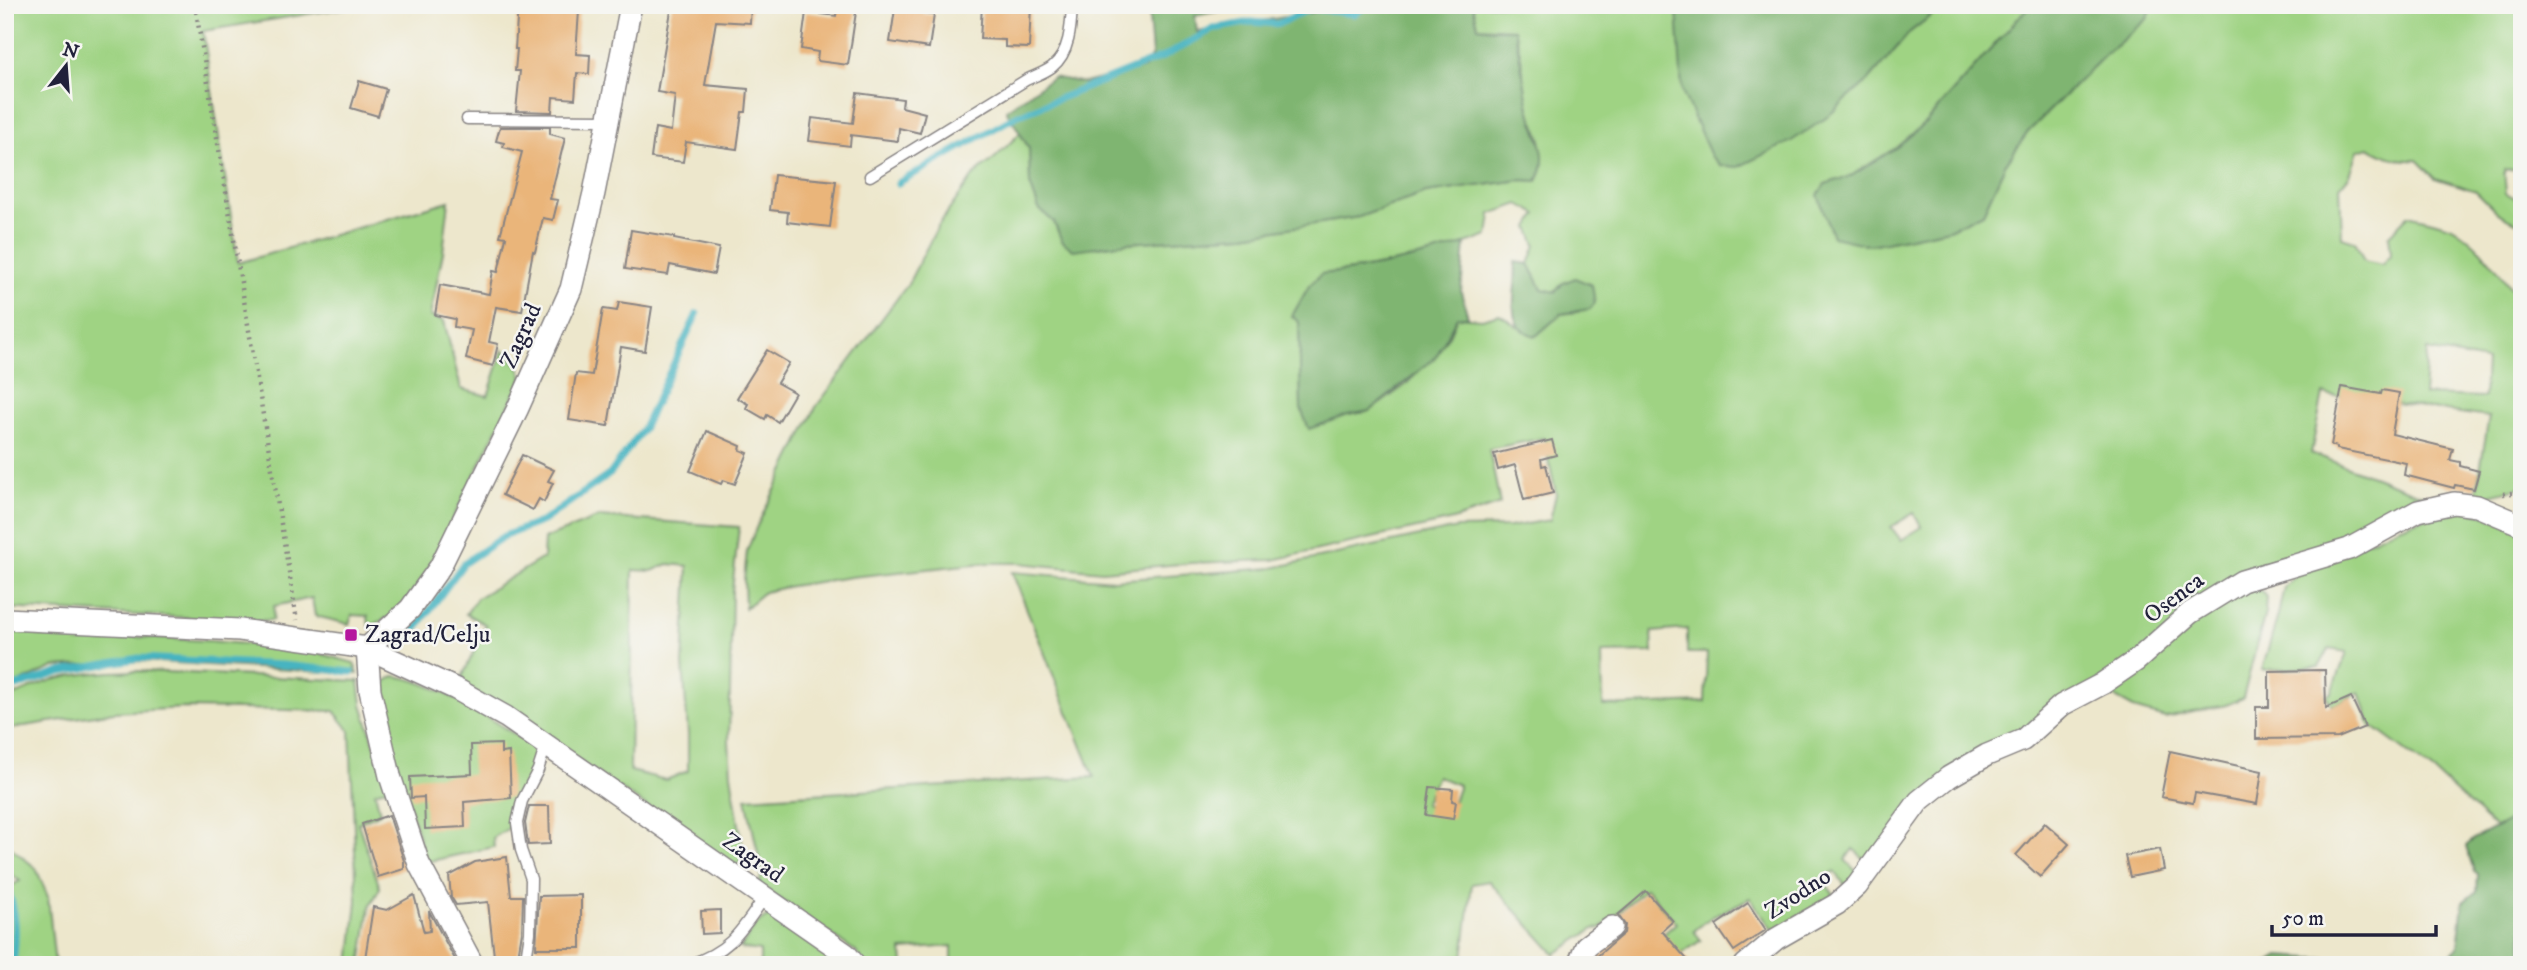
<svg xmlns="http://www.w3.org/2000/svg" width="2527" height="970" font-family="'IM FELL DW Pica',serif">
<rect width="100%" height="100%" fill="#f6f6f2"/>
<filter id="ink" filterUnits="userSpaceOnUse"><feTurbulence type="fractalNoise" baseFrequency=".0143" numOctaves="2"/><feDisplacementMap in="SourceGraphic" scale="14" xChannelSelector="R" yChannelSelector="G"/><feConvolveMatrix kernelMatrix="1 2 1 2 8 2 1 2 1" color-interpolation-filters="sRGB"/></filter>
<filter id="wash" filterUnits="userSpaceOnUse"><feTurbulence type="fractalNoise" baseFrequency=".00686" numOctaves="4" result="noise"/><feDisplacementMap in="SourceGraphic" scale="28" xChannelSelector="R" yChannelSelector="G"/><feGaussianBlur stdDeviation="1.57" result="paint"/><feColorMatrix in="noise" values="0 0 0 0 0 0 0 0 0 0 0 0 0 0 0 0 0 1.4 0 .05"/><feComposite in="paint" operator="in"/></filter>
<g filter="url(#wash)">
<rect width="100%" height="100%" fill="#ede7cc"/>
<!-- green -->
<g fill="#9fd383" stroke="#607a5f" stroke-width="2" fill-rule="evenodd">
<polygon points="5,5 363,5 203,31 238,263 449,201 443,252 430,316 444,321 461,389 488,396 503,350 518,364 523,377 426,573 398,613 369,627 368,616 352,615 349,624 315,616 312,598 274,606 273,620 251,621 5,608"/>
<path d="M 1473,5 L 1678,5 L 1677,10 L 1870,79 L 1910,32 L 1945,5 L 2030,5 L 1925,123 L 1897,147 L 1851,176 L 1825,184 L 1870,245 L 1949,229 L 1983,213 L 2005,165 L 2028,132 L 2104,56 L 2147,19 L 2153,5 L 2522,5 L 2522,168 L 2504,170 L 2506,193 L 2515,198 L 2522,197 L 2522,227 L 2518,223 L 2498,213 L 2476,191 L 2435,178 L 2417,160 C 2398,161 2385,157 2369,147 L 2358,150 L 2350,175 L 2340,187 L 2342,237 L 2355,241 L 2364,261 L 2382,265 L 2391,254 L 2389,235 L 2409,215 C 2421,219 2447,223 2457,230 C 2483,247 2505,279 2522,305 L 2522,487 L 2475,499 L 2489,417 L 2323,394 L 2311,453 L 2425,496 L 2425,504 L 2365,535 L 2266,570 L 2027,730 L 1974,754 L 1868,862 L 1853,849 L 1845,860 L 1861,876 L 1847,888 L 1835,872 L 1822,879 L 1837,899 L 1775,934 L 1750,898 L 1710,918 L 1694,931 L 1701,940 L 1666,965 L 1642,953 L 1676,923 L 1646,888 L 1601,928 L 1594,929 L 1555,954 L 1489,881 L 1472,884 L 1462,965 L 952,965 L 952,946 L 902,950 L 903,965 L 866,965 L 855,951 L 759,885 L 762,872 L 746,798 L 1094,777 L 1012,572 L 1114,580 L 1272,568 L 1457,528 L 1509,527 L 1550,520 L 1556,494 L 1544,438 L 1489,449 L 1500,504 L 1453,520 L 1273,560 L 1191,563 L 1102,571 L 1019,563 L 984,563 L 851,577 L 791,586 L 764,592 L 745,608 L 744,580 L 747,551 L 757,526 L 816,407 L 908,284 L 938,226 L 973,176 L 997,156 L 1020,133 L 1029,149 L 1030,184 L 1039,209 L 1054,222 L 1062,241 L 1099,247 L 1127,243 L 1244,235 L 1359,217 L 1426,193 L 1521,180 L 1537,181 L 1541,139 L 1528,107 L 1521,57 L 1514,29 L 1478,27 ZM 1519,204 L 1537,214 L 1529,227 L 1536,245 L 1529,264 L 1542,289 L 1555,292 L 1563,283 L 1578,312 L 1561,314 L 1536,336 C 1522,332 1512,321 1499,314 L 1482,319 L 1457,317 L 1449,336 L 1407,384 L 1370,411 L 1348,415 L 1309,428 L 1301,409 L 1299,321 L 1292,316 L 1309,286 L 1321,274 C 1378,268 1435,256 1488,236 L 1491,214 ZM 2427,350 L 2486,361 L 2484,397 L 2424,395 ZM 1914,513 L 1922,527 L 1901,540 L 1891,527 ZM 1687,629 L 1687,653 L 1707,653 L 1705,702 L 1603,706 L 1602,653 L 1653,652 L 1652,632 ZM 1437,776 L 1459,785 L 1449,813 L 1424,804 Z"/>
<polygon points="2447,510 2471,510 2522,530 2522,794 2513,819 2495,828 2434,772 2370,725 2360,692 2332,706 2326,696 2332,692 2347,652 2329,649 2319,667 2262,670 2278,615 2284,587 2300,572 2398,527"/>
<path d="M 599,517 L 739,527 L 732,591 L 729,742 L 731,774 L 744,857 L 736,866 L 460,682 L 486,625 L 466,614 L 477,598 L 543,558 L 544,539 ZM 668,564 L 688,566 L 683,664 L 688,734 L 688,771 L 666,780 L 630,771 L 633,570 L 652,571 Z"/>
<polygon points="2250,586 2261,591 2266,597 2265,613 2243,698 2226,705 2165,718 2137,710 2117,699 2106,687 2195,615"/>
<polygon points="5,630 210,641 304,649 354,663 358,674 141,661 54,667 5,689"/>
<path d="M 143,671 L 359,681 L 362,704 L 388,788 L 375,792 L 380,813 L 358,823 L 380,888 L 370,906 L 361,965 L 350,965 L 357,901 L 350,731 L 334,711 L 185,708 L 114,712 L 5,729 L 5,701 C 51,673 91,672 143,671 Z"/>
<path d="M 394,676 C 435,680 501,726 537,749 C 536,778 527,782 515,806 C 511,812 510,821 509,828 L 493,838 L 494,847 L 426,862 L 381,709 L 382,684 Z"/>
<polygon points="5,843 36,868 48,897 55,965 5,965 5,889 20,881 5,871"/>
<polygon points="771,914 806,937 843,965 760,965 760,951 740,948 756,925"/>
</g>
<!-- forest -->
<g fill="#7fb571" stroke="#506c56" stroke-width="2">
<path d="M 1148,5 L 1223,5 L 1224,10 L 1195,16 L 1197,32 L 1356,5 L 1473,5 L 1478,27 L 1494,29 L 1514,29 C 1520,54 1523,78 1528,103 C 1533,132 1553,152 1537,181 L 1521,180 L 1426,193 L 1359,217 L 1244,235 L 1127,243 L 1073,250 L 1062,241 L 1054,222 L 1039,209 L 1030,184 L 1029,148 L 1006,110 L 1053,77 L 1084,83 L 1145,68 L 1152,55 Z"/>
<polygon points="1678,5 1945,5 1910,32 1870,79 1826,118 1790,142 1738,167 1721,166 1711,156 1682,91 1677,9"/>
<polygon points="2030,5 2153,5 2147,19 2104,56 2028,132 2005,165 1983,213 1949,229 1886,242 1869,245 1833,237 1818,195 1825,184 1851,176 1897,147 1925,123"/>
<path d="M 1465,244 L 1461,292 L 1468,317 L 1457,317 L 1436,357 L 1370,411 L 1348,415 L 1309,429 L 1301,409 L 1299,322 L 1292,316 L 1309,286 L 1321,274 C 1370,269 1418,259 1465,244 Z"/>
<path d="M 1515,262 L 1529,264 L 1542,289 L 1555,292 L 1563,283 L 1575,278 L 1592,285 L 1595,303 L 1590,309 L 1561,314 L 1536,336 C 1499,327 1520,289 1515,262 Z"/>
<polygon points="2522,794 2522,965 2442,965 2458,947 2463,902 2477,891 2478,874 2474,871 2466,846 2475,838 2513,819"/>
<polygon points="2279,956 2356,961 2372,965 2264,965"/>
</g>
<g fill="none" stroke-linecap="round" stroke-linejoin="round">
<!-- stream -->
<g stroke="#46b4c1" stroke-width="7">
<polyline points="898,183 1018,115 1165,56 1213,29 1251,22 1278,24 1311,8 1354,14 1368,5"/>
<polyline points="404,645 464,563 504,536 543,521 610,474 643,429 697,314"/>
<polyline points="5,690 61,672 139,658 283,665 352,672"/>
<path d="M 5,884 C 18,909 16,938 13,965"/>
</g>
</g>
<g id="blocks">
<!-- building -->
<g fill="#eab57a">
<polygon points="518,5 551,5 550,8 579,11 576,54 590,55 589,74 577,73 575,99 553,97 552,112 516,111 520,71 515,71 517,49 515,49"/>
<polygon points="672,5 751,5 750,23 716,21 705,85 748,89 746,112 742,112 737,149 686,142 683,162 651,158 655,128 671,131 675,95 657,92"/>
<polygon points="982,5 1031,5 1029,48 1005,47 1005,40 980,39"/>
<polygon points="907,6 924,10 924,14 934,15 929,48 890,42 895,9 906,10"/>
<polygon points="837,9 856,12 848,65 817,61 818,52 801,49 806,12 836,16"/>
<polygon points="359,81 386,89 378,116 351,108"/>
<polygon points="857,93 903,99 902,107 925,113 920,133 899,128 898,141 851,135 850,146 809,141 812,118 853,123"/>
<polygon points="500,127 550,127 550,134 565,138 550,199 558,200 553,220 543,218 535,252 533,251 522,311 496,307 489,342 498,344 493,366 466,359 472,330 454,327 455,319 435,315 440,285 489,294 493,271 498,272 506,237 500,236 522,152 503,147 504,143 496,141"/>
<polygon points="774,175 836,181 830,227 787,222 788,212 770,210"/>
<polygon points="631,230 674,237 674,239 719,248 714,274 670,265 668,275 625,269"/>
<polygon points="619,302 652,307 645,351 621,347 608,426 569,420 576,373 592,375 603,309 617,311"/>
<polygon points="767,350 789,363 777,383 795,393 778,422 767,415 765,419 746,408 748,404 737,398"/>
<polygon points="2342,387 2381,394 2382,390 2399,393 2392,434 2453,449 2450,460 2460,462 2460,466 2479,471 2474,489 2455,485 2454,488 2404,475 2406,463 2337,449 2337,447 2331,445"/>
<polygon points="707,431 741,446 740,450 748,453 735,484 723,480 721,484 690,471"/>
<polygon points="1552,440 1556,455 1541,459 1542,466 1546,465 1553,493 1524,500 1515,465 1498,470 1494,454"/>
<polygon points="522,455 554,470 548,481 553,483 544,502 539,499 533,510 502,495"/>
<polygon points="2325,670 2326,708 2351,697 2365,727 2338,738 2256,739 2256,707 2269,707 2269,671"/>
<polygon points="501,744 501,753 509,752 511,798 464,802 465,827 425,829 424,797 411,798 410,777 472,774 471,745"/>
<polygon points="2170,751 2262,771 2257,804 2195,793 2193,803 2161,797"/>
<polygon points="1430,787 1453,789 1452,801 1456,802 1453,819 1426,815"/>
<polygon points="529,806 549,806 550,844 528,845 525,823"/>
<polygon points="389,815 404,861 404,869 378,877 362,824"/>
<polygon points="2045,823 2069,844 2040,877 2016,855"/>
<polygon points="2160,849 2164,870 2130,877 2125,856"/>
<polygon points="507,857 511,896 523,896 522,932 517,962 495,965 488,902 456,905 451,897 449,876 475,862"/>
<polygon points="1646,891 1673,921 1662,931 1692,965 1592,965 1595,958 1624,933 1625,925 1618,915"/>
<polygon points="414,895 424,932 430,931 429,911 458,965 364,965 373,907 387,910"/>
<polygon points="581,895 581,948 536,948 539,896"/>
<polygon points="1748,903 1766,930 1734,951 1716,925"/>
<polygon points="720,910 720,933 702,934 701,911"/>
</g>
</g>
</g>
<g filter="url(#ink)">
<use href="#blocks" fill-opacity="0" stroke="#888484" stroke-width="2"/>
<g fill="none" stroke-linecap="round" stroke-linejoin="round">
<defs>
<g id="lane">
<polyline points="467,119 608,120"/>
<path d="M 870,176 L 1026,80 C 1034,76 1044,73 1052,67 C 1070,53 1071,26 1072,5"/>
<polyline points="525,965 530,933 531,879 521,850 517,823 522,801 538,770 546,745"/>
<path d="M 688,965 C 730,951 740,933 764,898"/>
</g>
<g id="street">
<polyline points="5,619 240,630 367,648 456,689 506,717 846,954 855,965"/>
<polyline points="367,648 410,609 440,567 517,410 571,289 594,193 631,5"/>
<polyline points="367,648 370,690 390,776 419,864 473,965"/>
<polyline points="1578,965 1586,946 1612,927"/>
<polyline points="1745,965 1776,939 1837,904 1857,886 1919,801 1949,777 1987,755 2023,740 2062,705 2102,684 2137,660 2190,613 2242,581 2349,549 2418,511 2454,503 2477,506 2522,525"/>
</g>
</defs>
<!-- lane casing -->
<use href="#lane" stroke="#888484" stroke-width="13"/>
<!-- street casing -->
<use href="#street" stroke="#888484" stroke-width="24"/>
<!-- path -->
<g stroke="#888484" stroke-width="4.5" stroke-dasharray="2 5" stroke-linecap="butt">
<polyline points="195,5 297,620"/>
<polyline points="2503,494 2522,492"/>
</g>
<!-- lane -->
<use href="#lane" stroke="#fff" stroke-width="10"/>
<!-- street -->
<use href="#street" stroke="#fff" stroke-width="21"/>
</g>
</g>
<!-- markers -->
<rect fill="#b5179e" stroke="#f6f6f2" stroke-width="2.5" x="344" y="628" width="14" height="14" rx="3.5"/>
<g text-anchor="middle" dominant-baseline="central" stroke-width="5" stroke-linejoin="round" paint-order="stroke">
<!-- street labels -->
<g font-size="24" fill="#22223b" stroke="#f6f6f2">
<text transform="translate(521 336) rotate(-66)">Zagrad</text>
<text transform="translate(2174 598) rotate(-37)">Osenca</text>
<text transform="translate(753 858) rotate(35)">Zagrad</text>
<text transform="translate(1798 894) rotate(-33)">Zvodno</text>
</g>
<!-- poi labels -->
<g font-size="24" fill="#22223b" stroke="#f6f6f2" text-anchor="start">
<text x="365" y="635">Zagrad/Celju</text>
</g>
</g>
<!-- margin -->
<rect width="2527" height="970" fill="none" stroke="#f6f6f2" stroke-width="28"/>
<!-- north arrow -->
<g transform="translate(66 66) rotate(17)" stroke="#f6f6f2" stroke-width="5" paint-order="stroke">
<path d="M0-5L12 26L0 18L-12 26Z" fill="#22223b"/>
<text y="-10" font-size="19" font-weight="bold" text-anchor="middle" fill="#22223b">N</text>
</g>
<!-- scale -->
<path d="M2272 925v10h164v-10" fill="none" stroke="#22223b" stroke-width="3.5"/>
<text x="2282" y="925" font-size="21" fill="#22223b" stroke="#f6f6f2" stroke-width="5" paint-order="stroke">50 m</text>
</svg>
